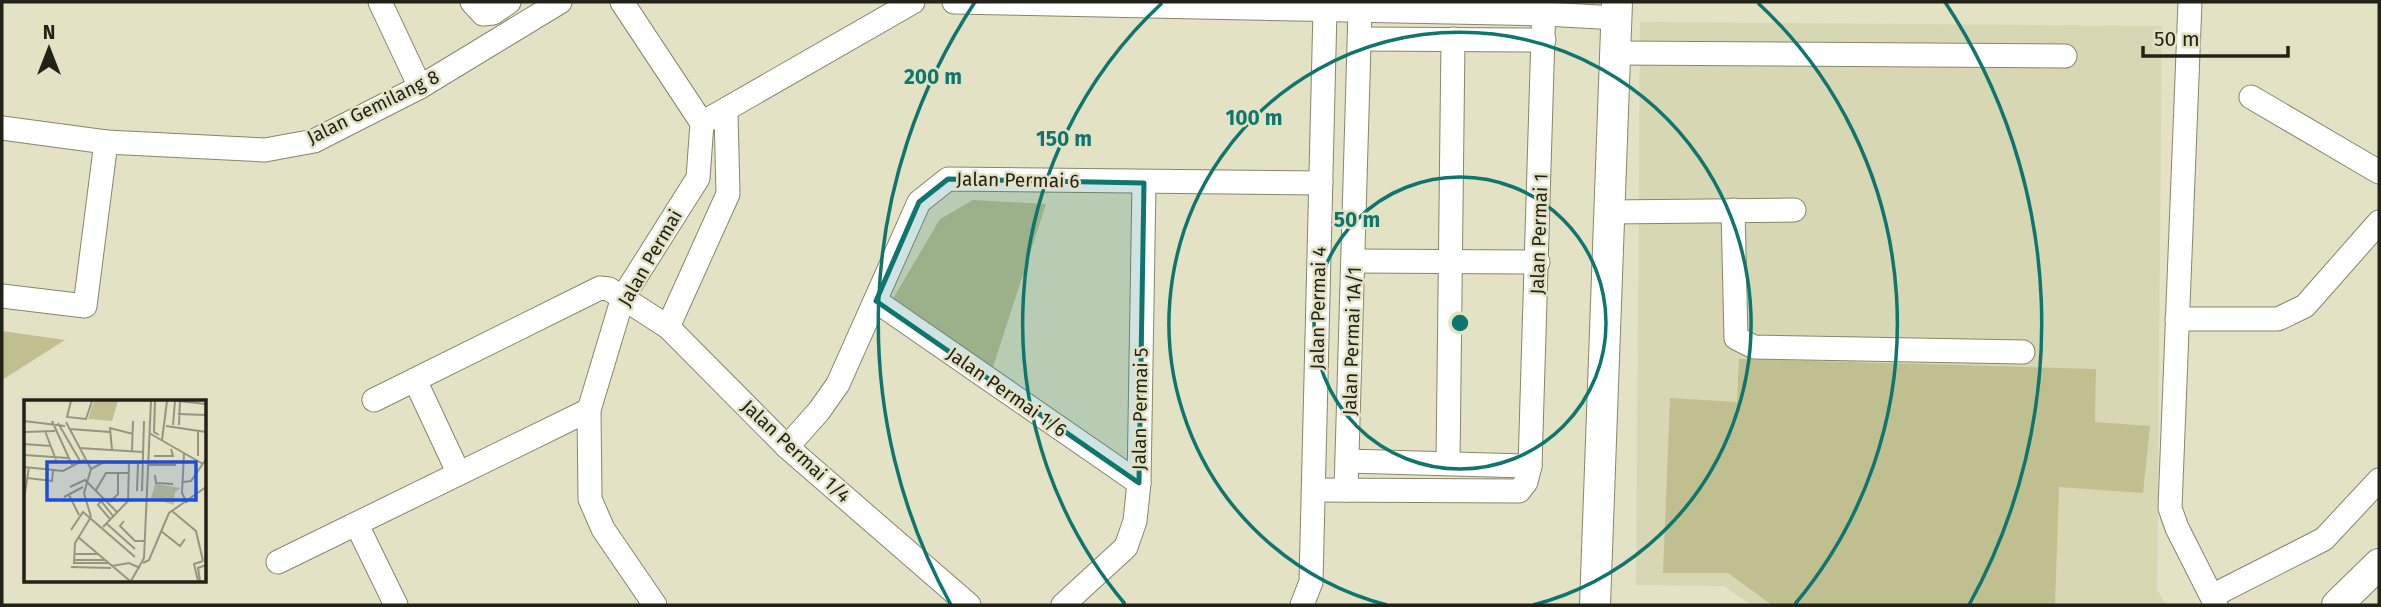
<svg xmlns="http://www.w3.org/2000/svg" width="2381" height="607" font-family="'Fira Sans',sans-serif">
<rect width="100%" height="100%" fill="#e3e2c5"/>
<!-- built -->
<polygon fill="#d8d7b3" points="1640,22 2162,26 2157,589 2166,605 1751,605 1724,586 1636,585"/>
<!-- green -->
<g fill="#c0bf90">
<polygon points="973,200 1046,204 991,373 891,302 940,219"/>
<polygon points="2,331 65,340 2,380"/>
<polygon points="1739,359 2096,369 2095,422 2150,426 2143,493 2059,487 2055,605 1772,605 1728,573 1663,573 1670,398 1737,402"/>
</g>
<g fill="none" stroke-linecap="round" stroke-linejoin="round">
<defs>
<g id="minor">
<polyline points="380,2 420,87"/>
<polyline points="472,2 483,14 493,13 509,2"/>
<polyline points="622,2 702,123 698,178 623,297 589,410 590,499 603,529 655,605"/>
<polyline points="954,2 1545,14 1617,18"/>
<polyline points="2190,2 2170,508 2177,528 2216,605"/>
<polyline points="1361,39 1544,40"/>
<polyline points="1616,53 2065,56"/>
<polyline points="2251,97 2379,172"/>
<polyline points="702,123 913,2"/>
<polyline points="2,128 106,142 265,150 314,141 420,87 560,2"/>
<polyline points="1733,210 1736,338 1754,347 2023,352"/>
<polyline points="1610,212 1794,210"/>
<polyline points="1355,261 1538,262"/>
<polyline points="2,296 85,306 106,142"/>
<polyline points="876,301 1139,483"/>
<polyline points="2177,319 2278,319 2305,306 2379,222"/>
<polyline points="668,327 728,194 726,112"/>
<polyline points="415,380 458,472"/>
<polyline points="374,400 600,288 609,289 668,327 787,447 969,605"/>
<polyline points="787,447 819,411 838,384 919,202 948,179 1321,183"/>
<polyline points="1347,461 1530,466"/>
<polyline points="1448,463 1453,39"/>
<polyline points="1314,490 1519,491 1526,482 1530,466 1544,2"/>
<polyline points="1346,490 1360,10"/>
<polyline points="357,525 396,605"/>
<polyline points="278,562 589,410"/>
<polyline points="2212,596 2324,539 2379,480"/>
<polyline points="1063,605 1126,547 1135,521 1139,483 1144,183"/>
<polyline points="1302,605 1311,582 1325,10"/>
</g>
<g id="major">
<polyline points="1595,605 1617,2"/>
<polyline points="2337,605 2379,564"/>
</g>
</defs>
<!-- minor casing -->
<use href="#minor" stroke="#87866b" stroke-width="25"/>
<!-- major casing -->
<use href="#major" stroke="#87866b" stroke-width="32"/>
<!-- minor -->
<use href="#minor" stroke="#fff" stroke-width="23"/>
<!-- major -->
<use href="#major" stroke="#fff" stroke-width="30"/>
</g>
<!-- marked area -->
<path fill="#0f766e" fill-opacity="0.2" stroke="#0f766e" stroke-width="5" stroke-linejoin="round" d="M 948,179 L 1144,183 L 1139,483 L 876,301 L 919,202 Z"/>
<!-- distance rings -->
<g fill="none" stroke="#0f766e" stroke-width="3.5">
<circle cx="1460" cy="323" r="146"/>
<path d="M1387 605A291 291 0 1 1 1533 605"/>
<path d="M1125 604A437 437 0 0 1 1162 3M1758 3A437 437 0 0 1 1795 604"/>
<path d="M951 605A582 582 0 0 1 975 2M1945 2A582 582 0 0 1 1969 605"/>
</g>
<g text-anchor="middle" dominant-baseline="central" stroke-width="5" stroke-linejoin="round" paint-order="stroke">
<!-- street labels -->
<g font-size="19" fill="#232218" stroke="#e3e2c5">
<text transform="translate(373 107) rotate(-26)">Jalan Gemilang 8</text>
<text transform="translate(1018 180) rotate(1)">Jalan Permai 6</text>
<text transform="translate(1539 234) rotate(-88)">Jalan Permai 1</text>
<text transform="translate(650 258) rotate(-60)">Jalan Permai</text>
<text transform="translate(1318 308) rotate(-89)">Jalan Permai 4</text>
<text transform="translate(1352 341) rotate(-88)">Jalan Permai 1A/1</text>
<text transform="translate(1007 392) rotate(35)">Jalan Permai 1/6</text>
<text transform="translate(1140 409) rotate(-89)">Jalan Permai 5</text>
<text transform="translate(796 451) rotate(43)">Jalan Permai 1/4</text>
</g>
</g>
<!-- overview -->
<g transform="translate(24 400)">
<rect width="182" height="182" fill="#e3e2c5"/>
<path d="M 70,1 L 94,1 L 88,21 L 64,19 ZM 131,84 L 157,88 L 151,92 L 150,105 L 127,98 Z" fill="#c0bf90"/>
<path fill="none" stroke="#969580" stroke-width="2" d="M 47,1 L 43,17 L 62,19 L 68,1M 131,1 L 130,32 L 135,35M 154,1 L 182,4M 154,14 L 182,15M 0,21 L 41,26M 28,21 L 49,67M 42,22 L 67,69 L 60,93 L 67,117M 34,23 L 56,61M 149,25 L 151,1M 155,25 L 156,1M 142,26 L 182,32M 46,29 L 86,32M 21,31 L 32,60M 0,32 L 31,31M 125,33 L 179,64M 138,40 L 143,1M 0,44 L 27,46M 55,48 L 119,52M 88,50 L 86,28 L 109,34M 108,51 L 109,21M 160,53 L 158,93 L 163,103M 0,55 L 44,58M 130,56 L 149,56 L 147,49M 174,56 L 174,31M 124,65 L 152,65M 0,67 L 39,71 L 60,60M 67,69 L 80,62 L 119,63M 131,75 L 132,83 L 149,84M 3,78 L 28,81 L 29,71M 159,82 L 167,81 L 182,59M 46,87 L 61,80 L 93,112M 72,90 L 82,73 L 105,73M 113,91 L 114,64M 118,91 L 120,21M 45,95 L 55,115M 40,97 L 59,87M 0,99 L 5,67M 86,102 L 94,94 L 94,73M 148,111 L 172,131 L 179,161M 67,117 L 51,143 L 50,163 L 85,163M 86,119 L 74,105 L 77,101 L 89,116M 100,121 L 96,126 L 111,141 L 120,141M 82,123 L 111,149M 79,127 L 104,101 L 105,62M 47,130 L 59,112 L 111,157M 137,131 L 156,146 L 161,139M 54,137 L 106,181M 50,154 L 74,154M 50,160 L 81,160M 119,163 L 125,160 L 145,113 L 182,87M 88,166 L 105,163 L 116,168M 47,167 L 87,168M 107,181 L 120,158 L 127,1M 174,181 L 170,164 L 179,161M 176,181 L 174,168 L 182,165"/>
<path fill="#1d4ed8" fill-opacity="0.15" stroke="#1d4ed8" stroke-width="3.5" d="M 23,62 L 172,62 L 172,100 L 23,100 Z"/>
<rect width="182" height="182" fill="none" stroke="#232218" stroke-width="3.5"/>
</g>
<circle cx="1460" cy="323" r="10" fill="#0f766e" stroke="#e3e2c5" stroke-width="3.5"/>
<g font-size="21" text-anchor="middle" font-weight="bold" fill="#0f766e" stroke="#e3e2c5" stroke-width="5" stroke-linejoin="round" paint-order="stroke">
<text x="933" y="84">200 m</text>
<text x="1254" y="125">100 m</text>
<text x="1064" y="146">150 m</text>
<text x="1357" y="227">50 m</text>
</g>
<!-- border -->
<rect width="2381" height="607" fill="none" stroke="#232218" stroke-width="7"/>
<!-- north arrow -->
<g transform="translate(49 49)" stroke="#e3e2c5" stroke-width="5" paint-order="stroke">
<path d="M0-5L12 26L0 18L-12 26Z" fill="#232218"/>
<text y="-10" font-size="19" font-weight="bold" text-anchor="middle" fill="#232218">N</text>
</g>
<!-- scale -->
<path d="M2143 46v10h145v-10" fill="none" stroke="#232218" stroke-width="3.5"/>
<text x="2154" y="46" font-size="21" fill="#232218" stroke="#e3e2c5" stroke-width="5" paint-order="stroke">50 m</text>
</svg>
